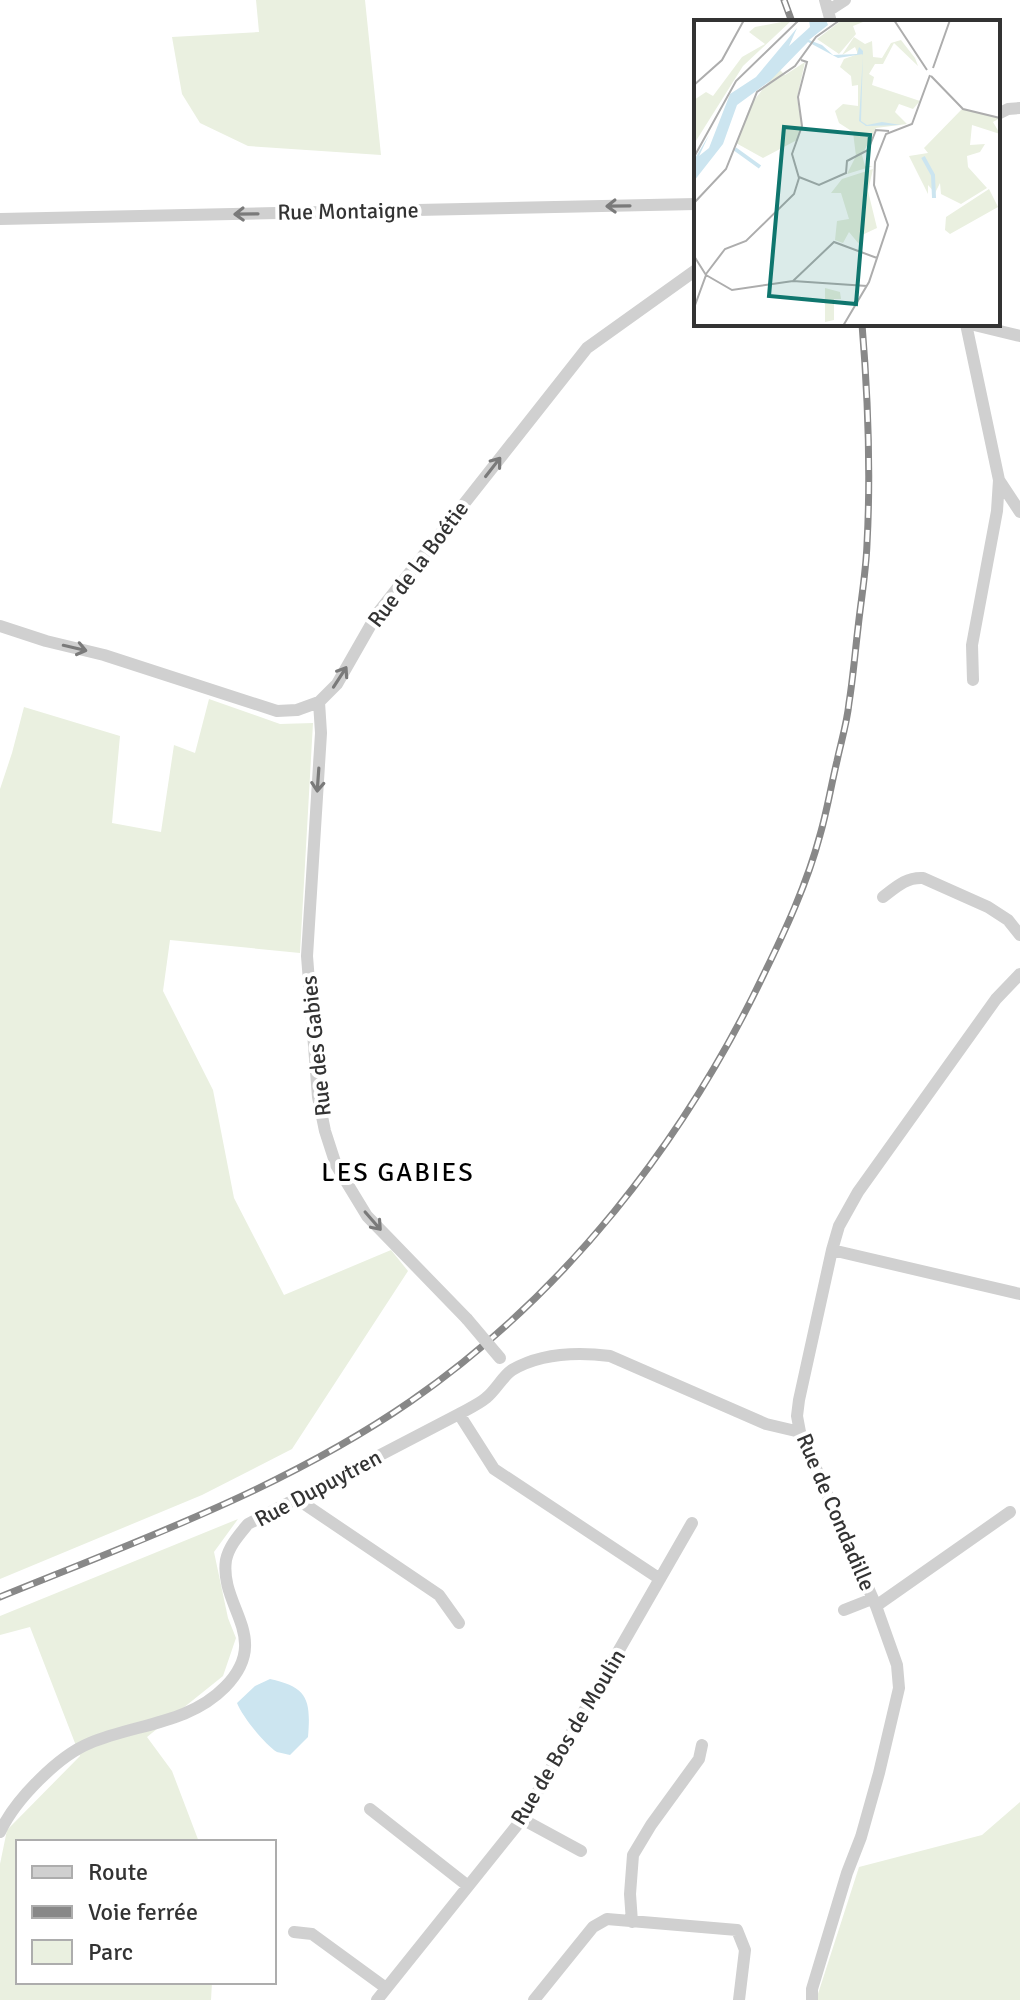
<svg xmlns="http://www.w3.org/2000/svg" width="1020" height="2000" font-family="Signika,sans-serif">
	<rect width="100%" height="100%" fill="#fff"/>
	<!-- green -->
	<path fill="#eaf0e0" d="M 256,0 L 365,0 L 381,155 L 248,146 L 200,123 L 182,94 L 172,37 L 259,32 Z
		M 209,699 L 280,724 L 313,723 L 300,953 L 170,940 L 163,991 L 213,1090 L 234,1198 L 284,1295 L 391,1250 L 408,1271 L 292,1449 L 202,1495 L 0,1579 L 0,789 L 12,753 L 24,707 L 120,736 L 112,823 L 161,832 L 174,745 L 195,753 Z
		M 238,1519 L 214,1552 L 228,1618 L 236,1638 L 223,1676 L 147,1737 L 172,1771 L 199,1842 L 18,1842 L 18,1982 L 212,1982 L 211,2000 L 0,2000 L 0,1864 L 7,1830 L 80,1756 L 30,1627 L 0,1635 L 0,1616 Z
		M 1020,1802 L 1020,2000 L 816,2000 L 859,1867 L 982,1835 Z"/>
	<!-- water -->
	<path fill="#cce5f0" d="M 270,1679 C 308,1687 311,1700 308,1737 L 290,1755 C 289,1755 278,1752 277,1752 C 265,1745 242,1716 237,1703 L 255,1686 Z"/>
	<g fill="none" stroke-linecap="round" stroke-linejoin="round">
		<!-- minor -->
		<path stroke="#d0d0d0" stroke-width="12" d="M 825,0 L 831,22
			M 828,11 L 845,0
			M 998,114 L 1008,109 L 1020,108
			M 0,219 L 696,204
			M 966,324 L 999,480 L 1020,512
			M 970,324 L 1020,336
			M 0,626 L 46,641 L 104,655 L 277,711 L 297,710 L 319,702 L 337,684 L 377,614 L 587,348 L 696,270
			M 973,680 L 972,645 L 997,511 L 999,480
			M 319,702 L 321,733 L 307,956 L 318,1097 L 325,1131 L 336,1165 L 367,1216 L 467,1319
			M 883,897 C 896,887 906,877 923,878 L 988,907 L 1008,920 L 1020,935
			M 832,1250 L 1020,1294
			M 459,1414 L 494,1469 L 660,1579
			M 297,1499 L 439,1595 L 459,1623
			M 876,1606 L 1010,1512
			M 844,1610 L 872,1599
			M 370,1809 L 468,1886
			M 522,1819 L 581,1851
			M 0,1832 C 15,1800 58,1756 90,1743 C 135,1724 189,1724 225,1687 C 273,1638 219,1607 226,1560 C 229,1546 239,1535 248,1524 L 459,1414 C 468,1409 479,1404 486,1398 C 496,1390 502,1377 512,1370 C 541,1353 578,1352 610,1356 L 766,1424 L 800,1432
			M 632,1922 L 630,1894 L 633,1855 L 651,1825 L 699,1759 L 702,1745
			M 294,1932 L 312,1934 L 386,1988
			M 377,2000 L 522,1819 L 692,1523
			M 534,2000 L 593,1927 L 607,1919 L 737,1930 L 745,1950 L 739,2000
			M 812,2000 L 812,1989 L 847,1873 L 861,1837 L 879,1773 L 899,1688 L 897,1665 L 876,1606 L 800,1432 L 797,1416 L 799,1400 L 832,1250 L 839,1226 L 858,1192 L 996,999 L 1020,974"/>
		<!-- rail casing -->
		<g stroke="#888" stroke-width="7">
			<path id="rail" d="M 784,0 L 792,22
				M 0,1597 C 140,1540 285,1488 411,1401 C 564,1295 683,1143 763,976 C 785,931 807,884 820,835 C 827,811 831,786 837,761 C 841,742 847,723 849,703 C 853,678 855,653 858,628 C 861,600 866,572 867,544 C 871,470 868,397 862,324"/>
		</g>
		<!-- rail -->
		<use href="#rail" stroke="#fff" stroke-width="4" stroke-dasharray="12" stroke-linecap="butt"/>
		<!-- minor-bridge -->
		<path stroke="#d0d0d0" stroke-width="12" d="M 467,1319 L 500,1358"/>
	</g>
	<!-- one-way arrows -->
	<defs><path id="oneway-shaft" d="M-6 0H5M1.5-3L5.5 0L1.5 3" fill="none" stroke-width="1.6" stroke-linecap="round" stroke-linejoin="round" transform="scale(2)"/></defs>
	<g stroke="#7a7a7a">
		<use href="#oneway-shaft" transform="translate(618 206) rotate(179)"/>
		<use href="#oneway-shaft" transform="translate(246 214) rotate(179)"/>
		<use href="#oneway-shaft" transform="translate(493 467) rotate(-52)"/>
		<use href="#oneway-shaft" transform="translate(75 648) rotate(13)"/>
		<use href="#oneway-shaft" transform="translate(340 677) rotate(-57)"/>
		<use href="#oneway-shaft" transform="translate(318 780) rotate(94)"/>
		<use href="#oneway-shaft" transform="translate(373 1221) rotate(49)"/>
	</g>
	<g text-anchor="middle" dominant-baseline="central" stroke-width="8" stroke-linejoin="round" paint-order="stroke">
		<!-- street labels -->
		<g font-size="22" fill="#333" stroke="#fff">
			<text transform="translate(348 211) rotate(-1)">Rue Montaigne</text>
			<text transform="translate(418 564) rotate(-53)">Rue de la Boétie</text>
			<text transform="translate(316 1046) rotate(-96)">Rue des Gabies</text>
			<text transform="translate(318 1488) rotate(-28)">Rue Dupuytren</text>
			<text transform="translate(836 1512) rotate(67)">Rue de Condadille</text>
			<text transform="translate(568 1737) rotate(-59)">Rue de Bos de Moulin</text>
		</g>
		<!-- quarter labels -->
		<g font-size="26" letter-spacing="2" fill="#000" stroke="#fff">
			<text x="398" y="1173">LES GABIES</text>
		</g>
	</g>
	<!-- overview -->
	<g transform="translate(694 20)">
		<rect width="306" height="306" fill="#fff"/>
		<path d="M 98,0 L 49,46 L 0,124 L 0,80 L 12,72 L 19,76 L 48,37 L 71,24 L 55,12 L 61,7 ZM 148,0 L 174,0 L 159,6 L 162,14 L 145,34 L 123,19 ZM 160,17 L 171,24 L 178,21 L 179,37 L 188,38 L 197,23 L 207,20 L 221,38 L 224,46 L 200,23 L 189,44 L 181,44 L 175,54 L 180,57 L 178,65 L 226,81 L 219,89 L 205,84 L 201,92 L 213,104 L 182,108 L 168,135 L 171,146 L 179,146 L 153,154 L 162,136 L 159,112 L 145,103 L 141,91 L 149,84 L 164,86 L 164,65 L 158,66 L 157,56 L 146,47 L 150,39 L 164,34 L 161,27 L 148,35 ZM 111,42 L 103,78 L 108,106 L 103,120 L 69,138 L 42,123 L 57,84 L 85,49 L 91,55 ZM 268,89 L 306,98 L 299,102 L 306,114 L 278,105 L 276,125 L 291,124 L 286,132 L 273,136 L 274,147 L 293,168 L 267,184 L 247,174 L 246,163 L 241,173 L 234,165 L 234,174 L 215,136 L 234,133 L 230,128 ZM 179,149 L 174,171 L 183,208 L 168,215 L 165,224 L 155,212 L 149,223 L 141,220 L 143,201 L 155,199 L 147,173 L 137,173 L 148,159 ZM 295,169 L 304,187 L 256,214 L 251,210 L 252,197 ZM 131,268 L 146,272 L 147,279 L 140,279 L 140,300 L 131,302 Z" fill="#eaf0e0"/>
		<path d="M 115,0 L 132,0 L 134,5 L 115,20 L 128,25 L 139,35 L 163,34 L 165,27 L 169,31 L 167,101 L 173,105 L 188,102 L 207,105 L 172,106 L 165,101 L 169,34 L 144,38 L 114,22 L 76,61 L 43,85 L 29,124 L 0,161 L 0,140 L 15,115 L 5,136 L 15,128 L 36,74 L 62,57 L 103,8 L 95,26 L 116,7 Z" fill="#cce5f0"/>
		<path fill="none" stroke="#cce5f0" stroke-width="4" d="M 41,129 L 66,147M 229,137 L 239,155 L 240,178"/>
		<path fill="none" stroke="#adadad" stroke-width="2" d="M 200,0 L 233,50M 239,48 L 256,0M 237,56 L 269,89 L 306,98M 0,65 L 28,40 L 50,0M 0,137 L 42,61 L 105,0M 105,157 L 125,165 L 152,153 L 153,141 L 174,130 L 182,110 L 195,111M 0,183 L 32,149 L 63,72 L 101,46 L 122,17 L 146,0M 0,236 L 12,255 L 0,288M 12,254 L 31,229 L 52,221 L 100,174 L 105,158 L 98,134 L 108,106 L 104,77 L 113,42 L 107,40M 12,255 L 38,270 L 99,261 L 173,266M 99,261 L 140,222 L 183,238M 149,306 L 175,262 L 194,205 L 180,165 L 181,142 L 192,114 L 218,104 L 236,55"/>
		<path fill="#0f766e" fill-opacity="0.15" stroke="#0f766e" stroke-width="4" d="M 90,107 L 176,115 L 162,284 L 75,276 Z"/>
		<rect width="306" height="306" fill="none" stroke="#333" stroke-width="4"/>
	</g>
	<!-- legend -->
	<rect x="16" y="1840" width="260" height="144" fill="#ffffff" stroke="#adadad" stroke-width="2"/>
	<rect x="32" y="1866" width="40" height="12" fill="#d0d0d0" stroke="#adadad" stroke-width="2"/>
	<text x="88" y="1880" font-size="24" fill="#333333">Route</text>
	<rect x="32" y="1906" width="40" height="12" fill="#888888" stroke="#adadad" stroke-width="2"/>
	<text x="88" y="1920" font-size="24" fill="#333333">Voie ferrée</text>
	<rect x="32" y="1940" width="40" height="24" fill="#eaf0e0" stroke="#adadad" stroke-width="2"/>
	<text x="88" y="1960" font-size="24" fill="#333333">Parc</text>
</svg>
